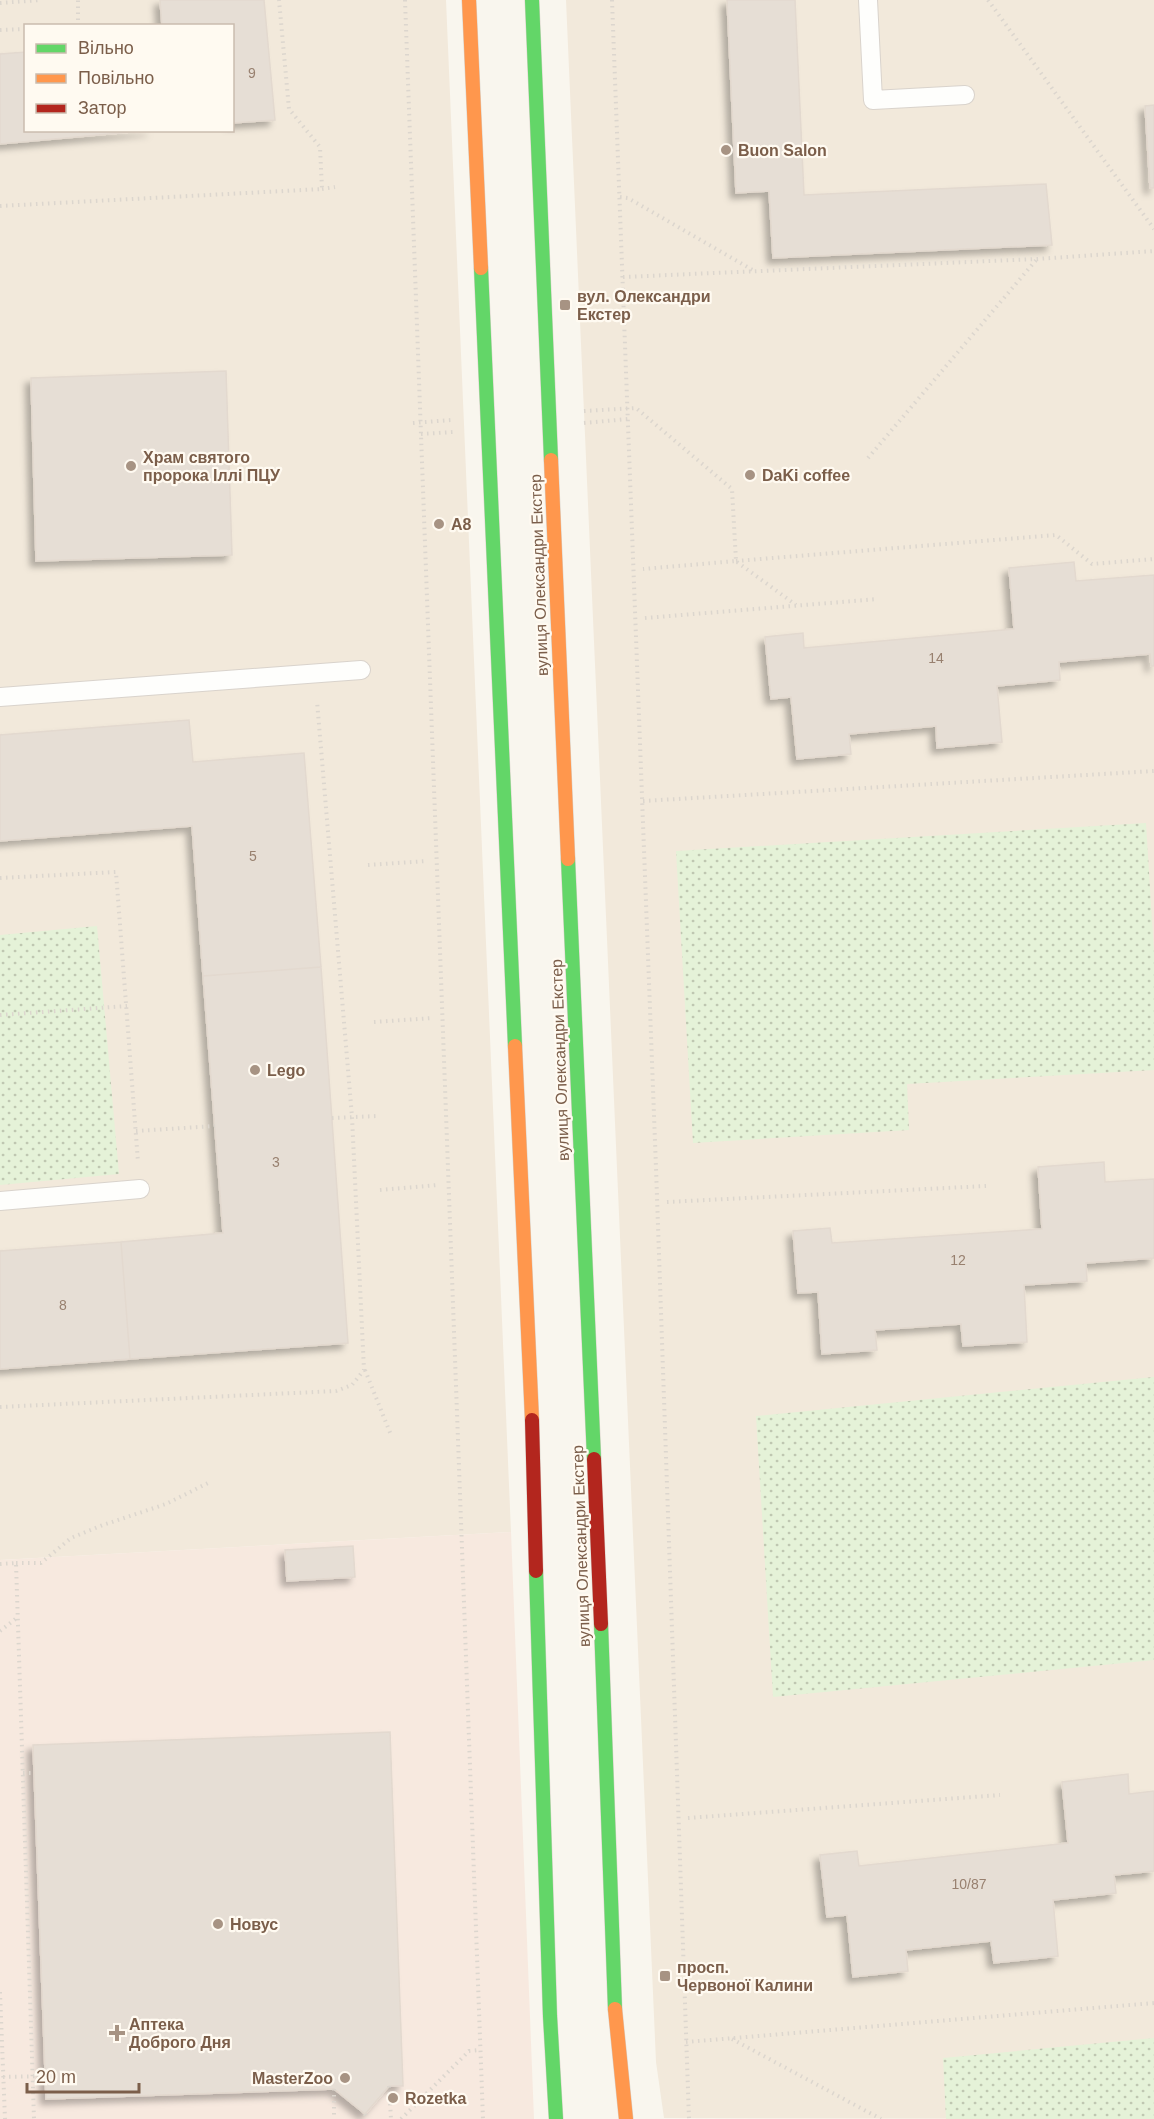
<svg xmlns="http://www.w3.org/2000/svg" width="1154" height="2119" font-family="Arial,sans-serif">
	<defs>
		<pattern id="park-dots" width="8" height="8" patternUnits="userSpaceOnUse" patternTransform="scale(1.5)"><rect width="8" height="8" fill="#e5f2d8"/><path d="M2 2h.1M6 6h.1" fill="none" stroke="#bfc7b1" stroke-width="1.8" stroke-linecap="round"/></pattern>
		<filter id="shadow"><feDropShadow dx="-5.5" dy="5.5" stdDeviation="3" flood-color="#0004"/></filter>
	</defs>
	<rect width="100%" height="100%" fill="#f9f6ee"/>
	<!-- residential -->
	<path fill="#f2e9db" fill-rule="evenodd" d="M 0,0 L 446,0 L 511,1532 L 0,1560 ZM 26,26 L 232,26 L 232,130 L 26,130 Z
		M 566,0 L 1154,0 L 1154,2119 L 664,2118 L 656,2062 Z"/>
	<!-- commercial -->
	<path fill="#f7e9df" d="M 511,1532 L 534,2119 L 0,2119 L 0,1560 Z"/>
	<!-- park -->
	<path fill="url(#park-dots)" d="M 1146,823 L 1154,953 L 1154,1070 L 907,1084 L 909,1130 L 693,1143 L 676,851 Z
		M 97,926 L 119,1174 L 0,1185 L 0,935 Z
		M 1154,1377 L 1154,1660 L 773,1697 L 756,1416 Z
		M 1154,2038 L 1154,2119 L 946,2119 L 943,2058 Z"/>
	<!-- building -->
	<path fill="#e6ded5" stroke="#e3d9cf" stroke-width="1.5" filter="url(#shadow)" d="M 160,0 L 264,0 L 275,120 L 232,123 L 232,26 L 162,26 Z
		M 727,0 L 795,0 L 804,195 L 1046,184 L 1052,245 L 773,258 L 769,191 L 736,193 Z
		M 26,52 L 26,130 L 153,130 L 0,144 L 0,54 Z
		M 1154,105 L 1154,188 L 1150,188 L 1145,106 Z
		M 226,371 L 232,555 L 36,561 L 31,378 Z
		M 1074,562 L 1076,581 L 1154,575 L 1154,666 L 1151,666 L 1150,654 L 1059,662 L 1060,680 L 997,686 L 1002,742 L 937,748 L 936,726 L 849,734 L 851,754 L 797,759 L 791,697 L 771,699 L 765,637 L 803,633 L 804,648 L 1014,629 L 1009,568 Z
		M 189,720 L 193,762 L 304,753 L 321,967 L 203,976 L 192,826 L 0,841 L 0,735 Z
		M 321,967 L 348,1343 L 130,1359 L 121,1242 L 223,1233 L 203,976 Z
		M 1104,1162 L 1105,1182 L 1154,1179 L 1154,1258 L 1086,1263 L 1087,1281 L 1024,1285 L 1027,1342 L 963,1346 L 961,1324 L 875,1330 L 877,1350 L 822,1354 L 818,1292 L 798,1293 L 793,1231 L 830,1228 L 832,1243 L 1042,1229 L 1038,1167 Z
		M 121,1242 L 130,1359 L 0,1369 L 0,1251 Z
		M 353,1546 L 355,1577 L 287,1581 L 285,1550 Z
		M 390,1732 L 403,2086 L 389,2086 L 365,2114 L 334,2089 L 46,2099 L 33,1745 Z
		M 1128,1774 L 1129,1794 L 1154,1791 L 1154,1871 L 1114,1875 L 1116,1893 L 1053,1900 L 1058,1956 L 994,1963 L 991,1941 L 906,1950 L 908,1971 L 853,1977 L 847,1915 L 827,1917 L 820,1855 L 857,1851 L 859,1866 L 1068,1843 L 1062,1782 Z"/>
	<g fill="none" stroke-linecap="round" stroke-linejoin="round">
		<!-- lane casing -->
		<g stroke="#d9d3cc" stroke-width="20">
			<path id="lane" d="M 868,0 L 873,100 L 965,95
				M 0,697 L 361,670
				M 0,1201 L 140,1189"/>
		</g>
		<!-- fast casing -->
		<g stroke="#d9d2ca" stroke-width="15">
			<path id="fast" d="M 532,0 L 551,460
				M 481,268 L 515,1046
				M 568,859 L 594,1459
				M 536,1571 L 550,2016 L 556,2119
				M 601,1624 L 615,2009"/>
		</g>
		<!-- slow casing -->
		<g stroke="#d9d2ca" stroke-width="15">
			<path id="slow" d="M 469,0 L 481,268
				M 551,460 L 568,859
				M 515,1046 L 532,1420
				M 615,2009 L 626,2119"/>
		</g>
		<!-- jam casing -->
		<g stroke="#d9d2ca" stroke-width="15">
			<path id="jam" d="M 532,1420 L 536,1571
				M 594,1459 L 601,1624"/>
		</g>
		<!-- path -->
		<path stroke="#dcd6ce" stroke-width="4" stroke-dasharray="1.5 4.5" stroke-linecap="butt" d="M 405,0 L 483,2119
			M 612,0 L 656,1168 L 689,2119
			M 988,0 L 1154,229
			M 0,3 L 41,0
			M 78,26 L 78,0
			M 0,30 L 26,29
			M 322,189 L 335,187
			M 620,197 L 628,198 L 756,272
			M 0,206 L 322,189 L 320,147 L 289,109 L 279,0
			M 623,277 L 1037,259 L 1154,251
			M 584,411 L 636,408 L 732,489 L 736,561 L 643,569
			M 413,423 L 451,420
			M 584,423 L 628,419
			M 421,434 L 453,432
			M 868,458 L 1037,259
			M 736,561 L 1056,535 L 1092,564 L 1154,559
			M 737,562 L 796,605
			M 645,618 L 878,599
			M 643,801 L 1154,771
			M 368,865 L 427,861
			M 0,878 L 116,872 L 138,1162
			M 0,1015 L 127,1006
			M 374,1022 L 433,1018
			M 332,1118 L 377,1116
			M 136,1131 L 215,1126
			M 380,1190 L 438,1185
			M 667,1202 L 986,1186
			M 365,1370 L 391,1435
			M 0,1407 L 336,1391 L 352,1385 L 364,1370 L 352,1117 L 317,701
			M 16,1563 L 41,1563 L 71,1538 L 103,1525 L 166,1504 L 208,1483
			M 0,1564 L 16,1563 L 34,2119
			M 0,1631 L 18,1617
			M 23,1773 L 34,1773
			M 688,1818 L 1000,1795
			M 0,1992 L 5,2119
			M 732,2039 L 881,2119
			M 686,2042 L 1154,2003
			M 3,2077 L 45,2076
			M 389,2086 L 391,2119
			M 334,2089 L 334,2119
			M 365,2114 L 367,2119
			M 401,2119 L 469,2051 L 480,2050"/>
		<!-- lane -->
		<use href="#lane" stroke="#fefefc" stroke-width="18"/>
		<!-- fast -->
		<use href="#fast" stroke="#63d668" stroke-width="14"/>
		<!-- slow -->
		<use href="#slow" stroke="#ff974d" stroke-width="14"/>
		<!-- jam -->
		<use href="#jam" stroke="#b3261e" stroke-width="14"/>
	</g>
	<!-- markers -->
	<g fill="#a79383" stroke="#fffaf1" stroke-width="2">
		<circle cx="726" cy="150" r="6"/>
		<rect x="559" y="299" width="12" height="12" rx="3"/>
		<circle cx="131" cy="466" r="6"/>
		<circle cx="750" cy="475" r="6"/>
		<circle cx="439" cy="524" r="6"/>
		<circle cx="255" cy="1070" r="6"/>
		<circle cx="218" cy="1924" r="6"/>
		<rect x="659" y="1970" width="12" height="12" rx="3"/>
		<path d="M114 2024h6v6h6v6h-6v6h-6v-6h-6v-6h6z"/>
		<circle cx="345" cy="2078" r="6"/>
		<circle cx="393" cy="2098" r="6"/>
	</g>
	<g text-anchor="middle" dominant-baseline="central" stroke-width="4.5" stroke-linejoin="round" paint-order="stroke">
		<!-- number labels -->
		<g font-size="14" fill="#98806f">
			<text x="252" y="73">9</text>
			<text x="936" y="658">14</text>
			<text x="253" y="856">5</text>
			<text x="276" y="1162">3</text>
			<text x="958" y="1260">12</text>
			<text x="63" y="1305">8</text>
			<text x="969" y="1884">10/87</text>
		</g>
		<!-- poi labels -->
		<g font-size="16" font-weight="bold" fill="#7b5e4a" stroke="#fffaf1" text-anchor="start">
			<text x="738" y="150">Buon Salon</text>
			<text x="577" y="296">вул. Олександри<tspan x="577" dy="18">Екстер</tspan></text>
			<text x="143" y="457">Храм святого<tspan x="143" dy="18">пророка Іллі ПЦУ</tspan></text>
			<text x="762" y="475">DaKi coffee</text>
			<text x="451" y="524">A8</text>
			<text x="267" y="1070">Lego</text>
			<text x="230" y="1924">Новус</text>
			<text x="677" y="1967">просп.<tspan x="677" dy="18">Червоної Калини</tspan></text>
			<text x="129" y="2024">Аптека<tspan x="129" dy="18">Доброго Дня</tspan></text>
			<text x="333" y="2078" text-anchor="end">MasterZoo</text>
			<text x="405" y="2098">Rozetka</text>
		</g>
		<!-- street labels -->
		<g font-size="16" fill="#7b5e4a" stroke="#fffaf1">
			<text transform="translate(539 575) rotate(-92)">вулиця Олександри Екстер</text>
			<text transform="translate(560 1060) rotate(-92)">вулиця Олександри Екстер</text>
			<text transform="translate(581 1546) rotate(-92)">вулиця Олександри Екстер</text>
		</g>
	</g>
	<!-- legend -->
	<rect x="24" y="24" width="210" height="108" fill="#fffaf1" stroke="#cabcae" stroke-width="1.5"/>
	<rect x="36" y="44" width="30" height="9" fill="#63d668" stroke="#cabcae" stroke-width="1.5"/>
	<text x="78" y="54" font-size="18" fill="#7b5e4a">Вільно</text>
	<rect x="36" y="74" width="30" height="9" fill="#ff974d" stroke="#cabcae" stroke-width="1.5"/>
	<text x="78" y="84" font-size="18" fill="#7b5e4a">Повільно</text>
	<rect x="36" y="104" width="30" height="9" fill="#b3261e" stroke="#cabcae" stroke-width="1.5"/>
	<text x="78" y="114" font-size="18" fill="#7b5e4a">Затор</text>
	<!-- scale -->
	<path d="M27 2083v9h112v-9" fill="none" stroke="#7b5e4a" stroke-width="3"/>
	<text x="36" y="2083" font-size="18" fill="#7b5e4a" stroke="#fffaf1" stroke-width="4.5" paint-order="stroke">20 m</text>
</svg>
